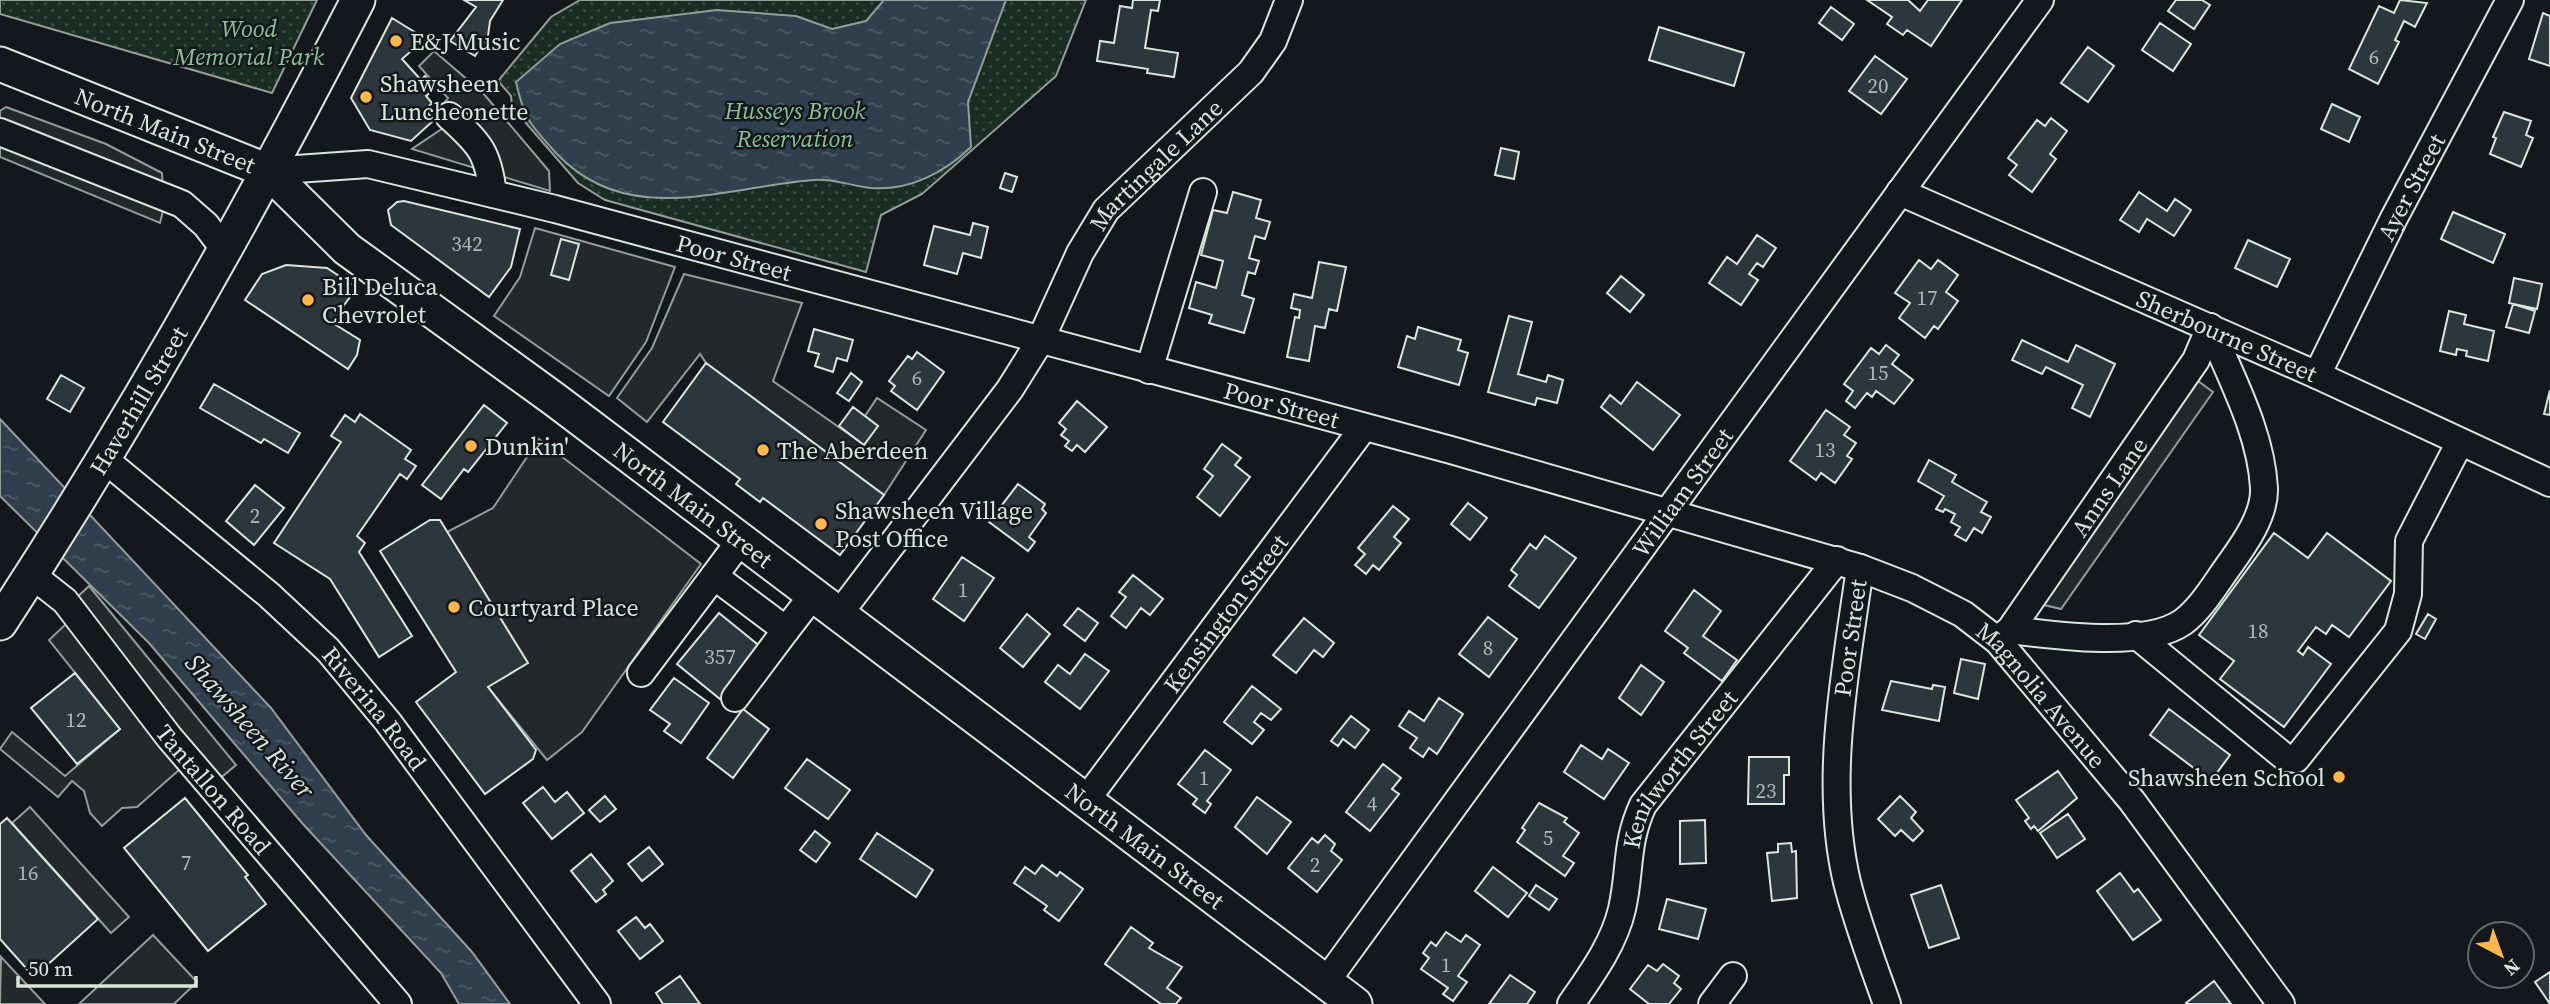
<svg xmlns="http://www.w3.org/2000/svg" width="2550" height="1004" font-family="'Source Serif 4',serif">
	<defs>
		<pattern id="grass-dots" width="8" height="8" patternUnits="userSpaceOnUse" patternTransform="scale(1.75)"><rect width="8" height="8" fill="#1a2d24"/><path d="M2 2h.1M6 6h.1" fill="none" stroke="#3b4b43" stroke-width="1.8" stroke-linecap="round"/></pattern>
		<pattern id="water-ripples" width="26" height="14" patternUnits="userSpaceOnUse" patternTransform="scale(1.75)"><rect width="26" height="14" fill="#2f3f4d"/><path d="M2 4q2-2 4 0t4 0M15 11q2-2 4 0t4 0" fill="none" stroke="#4c5b66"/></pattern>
	</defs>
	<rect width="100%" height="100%" fill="#14181c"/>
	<!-- grass -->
	<path fill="url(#grass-dots)" stroke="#939e99" stroke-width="2" d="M 0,0 L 317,0 L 272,93 L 0,14 Z
		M 580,0 L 1086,0 L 1056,76 L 922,194 L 881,215 L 866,272 L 605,200 L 578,183 L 512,107 L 511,96 L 498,81 L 551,17 Z"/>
	<!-- parking -->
	<path fill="#24282b" stroke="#939e99" stroke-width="2" d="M 434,51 L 483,93 L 549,171 L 550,191 L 412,149 L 449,124 L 438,111 L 448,98 L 419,66 Z
		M 6,107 L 106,144 L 162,173 L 164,207 L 160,223 L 0,157 L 0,111 Z
		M 535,228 L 675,267 L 646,342 L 609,396 L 494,316 L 520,277 Z
		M 684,274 L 802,303 L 773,381 L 863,444 L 878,426 L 865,416 L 877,398 L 926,430 L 884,495 L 706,363 L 700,354 L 647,422 L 617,398 L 652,348 Z
		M 2198,381 L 2213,392 L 2061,609 L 2040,604 Z
		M 539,439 L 701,564 L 582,732 L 547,760 L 488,687 L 447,532 L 493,508 Z
		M 89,586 L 236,765 L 218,780 L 196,755 L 137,807 L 122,808 L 102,826 L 90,813 L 84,791 L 72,781 L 58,797 L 0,749 L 12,732 L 65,776 L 120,729 L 49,640 L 65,625 L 73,601 Z
		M 30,807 L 129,917 L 111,933 L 12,823 Z
		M 153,935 L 197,982 L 174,1004 L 79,1004 Z
		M 1,957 L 45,1004 L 0,1004 Z"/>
	<!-- water -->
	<path fill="url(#water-ripples)" stroke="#939e99" stroke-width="2" d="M 884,0 L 1006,0 L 968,102 L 971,147 C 944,173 909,191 871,188 C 852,186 832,178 813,180 C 724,187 628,229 557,154 C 531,126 524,119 516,82 L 560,44 L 610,23 L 717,10 L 796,16 L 832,29 L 866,21 Z
		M 0,419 L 271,708 L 366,835 L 472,952 L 510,1004 L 459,1004 L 441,973 L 302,823 L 149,643 L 0,496 Z"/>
	<!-- building -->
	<path fill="#2c363c" stroke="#d8e6dc" stroke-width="2" d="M 464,0 L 503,0 L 490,21 L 488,36 L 475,56 L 450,41 L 476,7 Z
		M 1133,0 L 1160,0 L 1158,11 L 1151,10 L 1145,48 L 1178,53 L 1174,77 L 1147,73 L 1148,69 L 1097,61 L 1100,41 L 1114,43 L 1120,6 L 1132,8 Z
		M 1867,0 L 1908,0 L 1920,11 L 1928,0 L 1962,0 L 1931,46 L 1907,30 L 1903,35 L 1887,24 L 1892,17 Z
		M 2176,0 L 2202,0 L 2210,5 L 2194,29 L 2168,11 Z
		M 2400,0 L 2427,3 L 2415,27 L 2404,21 L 2395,40 L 2399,42 L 2378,84 L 2349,69 L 2379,6 L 2394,13 Z
		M 1831,7 L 1854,24 L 1842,40 L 1819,23 Z
		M 2543,13 L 2550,16 L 2550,66 L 2529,59 Z
		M 392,18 L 421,36 L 418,45 L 402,59 L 421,80 L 425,76 L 436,88 L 426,96 L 432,103 L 425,110 L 434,120 L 411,141 L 370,130 L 351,98 Z
		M 2160,23 L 2191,44 L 2173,71 L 2142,50 Z
		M 1659,27 L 1744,53 L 1734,86 L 1649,60 Z
		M 2088,47 L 2114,66 L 2088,102 L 2061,83 Z
		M 1875,56 L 1907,79 L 1881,114 L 1849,91 Z
		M 2332,104 L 2360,117 L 2349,142 L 2321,129 Z
		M 2504,112 L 2531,121 L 2526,135 L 2533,138 L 2521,167 L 2490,154 L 2496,138 L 2493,137 Z
		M 2051,118 L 2067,131 L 2050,154 L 2056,159 L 2032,192 L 2009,175 L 2017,165 L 2008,158 L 2037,120 L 2045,126 Z
		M 1501,148 L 1519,152 L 1514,179 L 1495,175 Z
		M 1005,173 L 1017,177 L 1012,192 L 1000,188 Z
		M 1233,192 L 1261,200 L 1256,218 L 1270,222 L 1265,239 L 1255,236 L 1249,258 L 1259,261 L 1255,274 L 1248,272 L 1242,295 L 1254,299 L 1244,333 L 1209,323 L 1212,315 L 1189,308 L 1196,282 L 1216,288 L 1223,261 L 1201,255 L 1213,210 L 1227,213 Z
		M 2139,192 L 2167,211 L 2175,199 L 2191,210 L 2174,236 L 2147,219 L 2139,232 L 2120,220 Z
		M 404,201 L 520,229 L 511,267 L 489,297 L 391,225 L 388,210 L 397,202 Z
		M 2453,212 L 2505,234 L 2493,263 L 2441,239 Z
		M 973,223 L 988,227 L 981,258 L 963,253 L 957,274 L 924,265 L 934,226 L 970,235 Z
		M 1757,235 L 1776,248 L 1763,267 L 1757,263 L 1749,274 L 1758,280 L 1741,305 L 1709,283 L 1727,257 L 1737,264 Z
		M 561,239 L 579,244 L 569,280 L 551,275 Z
		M 2248,240 L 2290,259 L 2277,287 L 2235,268 Z
		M 1919,260 L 1931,269 L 1938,260 L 1958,275 L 1946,292 L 1958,301 L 1938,329 L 1934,326 L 1925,338 L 1899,318 L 1910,303 L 1895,293 Z
		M 1319,262 L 1346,267 L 1337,311 L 1329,309 L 1325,328 L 1315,326 L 1309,361 L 1287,357 L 1295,317 L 1299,318 L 1300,310 L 1291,308 L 1294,294 L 1312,298 Z
		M 286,265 L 327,268 L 351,284 L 345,293 L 350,297 L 342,308 L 346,311 L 336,325 L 360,340 L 357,355 L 348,369 L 245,300 L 262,274 Z
		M 1621,276 L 1644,295 L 1630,312 L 1607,293 Z
		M 2514,278 L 2542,284 L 2537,309 L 2509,303 Z
		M 2513,304 L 2535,311 L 2529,333 L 2506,327 Z
		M 2449,311 L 2466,315 L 2464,324 L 2494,331 L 2488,361 L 2466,356 L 2467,351 L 2457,349 L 2456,355 L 2440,351 Z
		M 1509,316 L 1532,322 L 1518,374 L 1546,382 L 1548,375 L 1563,380 L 1557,403 L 1537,398 L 1535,405 L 1488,392 Z
		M 1418,327 L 1461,340 L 1458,350 L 1468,353 L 1459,385 L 1398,367 L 1407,336 L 1415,339 Z
		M 814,329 L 853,340 L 847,361 L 837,358 L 833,372 L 815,366 L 819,354 L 808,351 Z
		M 2022,340 L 2068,362 L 2076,345 L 2115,364 L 2090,417 L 2072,408 L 2083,385 L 2046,367 L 2042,374 L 2012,360 Z
		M 1886,345 L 1899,355 L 1892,364 L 1913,380 L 1894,404 L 1876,391 L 1872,397 L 1867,393 L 1855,408 L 1846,401 L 1853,391 L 1844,384 L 1871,348 L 1879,354 Z
		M 917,352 L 944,372 L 917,410 L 891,391 L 895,386 L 889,381 L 908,356 L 912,359 Z
		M 706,363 L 884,495 L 840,555 L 763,498 L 760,502 L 736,484 L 740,479 L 663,422 Z
		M 851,373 L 862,382 L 849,401 L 837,393 Z
		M 61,375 L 84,388 L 70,412 L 47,399 Z
		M 1637,382 L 1680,415 L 1653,450 L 1601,407 L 1610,395 L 1621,404 Z
		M 214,384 L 300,433 L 288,453 L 264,439 L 261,443 L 200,408 Z
		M 2550,390 L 2550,415 L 2544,414 Z
		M 1077,401 L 1107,427 L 1085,452 L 1077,445 L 1072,451 L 1065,446 L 1069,441 L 1061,435 L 1066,429 L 1059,423 Z
		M 484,405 L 507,423 L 468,472 L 464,469 L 441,499 L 422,485 Z
		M 853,407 L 878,426 L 864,445 L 839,426 Z
		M 1826,410 L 1850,427 L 1844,435 L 1856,443 L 1847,456 L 1852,459 L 1835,483 L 1821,473 L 1816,480 L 1790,461 Z
		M 360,414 L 411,450 L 405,459 L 416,466 L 407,479 L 400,474 L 357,536 L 365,543 L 359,552 L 412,636 L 379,657 L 330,579 L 274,543 L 341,442 L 331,436 L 345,415 L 355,422 Z
		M 1222,444 L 1241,458 L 1235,465 L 1250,477 L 1220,516 L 1197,497 L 1213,476 L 1204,469 Z
		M 1929,460 L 1956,475 L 1952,482 L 1987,502 L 1981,512 L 1991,517 L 1982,533 L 1974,528 L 1966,541 L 1955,535 L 1960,527 L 1951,522 L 1955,514 L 1945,509 L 1943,512 L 1936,509 L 1944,496 L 1918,481 Z
		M 1018,484 L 1045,504 L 1042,509 L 1046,513 L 1029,537 L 1035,542 L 1028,551 L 989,522 Z
		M 255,485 L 284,508 L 254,545 L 226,521 Z
		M 1468,503 L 1487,518 L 1470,540 L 1451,524 Z
		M 1393,506 L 1409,519 L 1394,537 L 1401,543 L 1379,570 L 1373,565 L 1366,574 L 1355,565 L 1365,554 L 1358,548 Z
		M 430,520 L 440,520 L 528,663 L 488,687 L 536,750 L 533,759 L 485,794 L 416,702 L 456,672 L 380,551 Z
		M 2274,533 L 2308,558 L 2327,533 L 2391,581 L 2349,637 L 2332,625 L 2326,634 L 2316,627 L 2298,651 L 2303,655 L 2308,647 L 2331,664 L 2284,727 L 2220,679 L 2234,661 L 2199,635 Z
		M 1545,536 L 1576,558 L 1539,608 L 1509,586 L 1517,575 L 1511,570 L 1530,544 L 1536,549 Z
		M 962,557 L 994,578 L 964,621 L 933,599 Z
		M 1133,575 L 1163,599 L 1150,615 L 1141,608 L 1126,628 L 1111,616 L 1126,597 L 1119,592 Z
		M 1694,590 L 1721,611 L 1703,636 L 1737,660 L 1722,681 L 1684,653 L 1688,648 L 1665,631 Z
		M 1078,608 L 1098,623 L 1085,641 L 1064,625 Z
		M 719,613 L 762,648 L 720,699 L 677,664 Z
		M 1027,614 L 1050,634 L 1023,667 L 1000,648 Z
		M 2428,614 L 2436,619 L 2425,639 L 2416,634 Z
		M 1488,617 L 1517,639 L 1489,677 L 1459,654 Z
		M 1304,618 L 1334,643 L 1323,657 L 1314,650 L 1296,673 L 1273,655 Z
		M 1085,654 L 1109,671 L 1080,709 L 1045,682 L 1058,665 L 1070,674 Z
		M 1961,659 L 1985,664 L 1978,699 L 1954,693 Z
		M 1641,665 L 1664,682 L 1641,715 L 1619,698 Z
		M 75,673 L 120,729 L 77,764 L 31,708 Z
		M 674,678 L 709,703 L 681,743 L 664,731 L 670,724 L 650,710 Z
		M 1891,681 L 1932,689 L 1933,685 L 1945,687 L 1939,721 L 1882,710 Z
		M 1252,686 L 1281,709 L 1271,720 L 1261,713 L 1254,722 L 1264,730 L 1252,744 L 1224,722 Z
		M 1439,698 L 1463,714 L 1437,754 L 1429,748 L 1423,757 L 1410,748 L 1417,738 L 1399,726 L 1409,711 L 1424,721 Z
		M 743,709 L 769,729 L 733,778 L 707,758 Z
		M 2169,709 L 2230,755 L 2211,781 L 2150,735 Z
		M 1351,716 L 1369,730 L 1355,748 L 1343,739 L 1338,746 L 1331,741 Z
		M 1581,745 L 1602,759 L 1608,749 L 1629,763 L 1604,799 L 1564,772 Z
		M 1205,750 L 1231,770 L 1207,801 L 1211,804 L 1205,813 L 1193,804 L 1197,799 L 1178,784 Z
		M 1749,757 L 1789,757 L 1789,775 L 1784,775 L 1784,804 L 1748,804 Z
		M 807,759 L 850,790 L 828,819 L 785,788 Z
		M 1383,764 L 1401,778 L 1392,789 L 1399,794 L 1370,831 L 1346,812 Z
		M 2058,771 L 2077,798 L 2038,831 L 2034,826 L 2031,829 L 2025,821 L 2029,818 L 2016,800 Z
		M 543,787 L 555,802 L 567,792 L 584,813 L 552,839 L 523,803 Z
		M 605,796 L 616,809 L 600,822 L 589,810 Z
		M 1900,796 L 1916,812 L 1911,818 L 1923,831 L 1913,841 L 1901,830 L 1895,836 L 1878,819 Z
		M 1257,797 L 1291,822 L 1267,854 L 1235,827 Z
		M 185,798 L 248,875 L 245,877 L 266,904 L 208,951 L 124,848 Z
		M 1539,803 L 1567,818 L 1564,822 L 1579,833 L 1563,856 L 1574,863 L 1565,876 L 1517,842 L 1525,830 L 1522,828 Z
		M 2068,814 L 2085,839 L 2057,858 L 2040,833 Z
		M 7,818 L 98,919 L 34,977 L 0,939 L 0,824 Z
		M 1705,820 L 1706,863 L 1680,864 L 1680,821 Z
		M 815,831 L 830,843 L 816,862 L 800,850 Z
		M 877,833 L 933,870 L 916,897 L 860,859 Z
		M 1325,835 L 1335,844 L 1331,851 L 1342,860 L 1317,892 L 1288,868 L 1312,838 L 1318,843 Z
		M 1791,843 L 1792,852 L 1796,851 L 1797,898 L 1772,901 L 1767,853 L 1778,852 L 1778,844 Z
		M 649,847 L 663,864 L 642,881 L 628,864 Z
		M 591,854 L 613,881 L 603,890 L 606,894 L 596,902 L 571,871 Z
		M 1042,865 L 1057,876 L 1060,872 L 1083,889 L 1059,921 L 1044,910 L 1047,906 L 1014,883 L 1025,867 L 1035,874 Z
		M 1493,867 L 1527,893 L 1508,917 L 1475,891 Z
		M 2120,873 L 2134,892 L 2138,889 L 2161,920 L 2133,940 L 2097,891 Z
		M 1536,885 L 1557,899 L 1549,910 L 1529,896 Z
		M 1941,885 L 1959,938 L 1929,948 L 1911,895 Z
		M 1667,899 L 1706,909 L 1698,939 L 1659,929 Z
		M 636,917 L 645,928 L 650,924 L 663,941 L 640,959 L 618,931 Z
		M 1131,927 L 1153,943 L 1149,948 L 1182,967 L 1167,988 L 1181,998 L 1176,1004 L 1161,1004 L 1105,964 Z
		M 1446,932 L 1461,942 L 1466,935 L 1480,945 L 1458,976 L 1467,982 L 1453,1001 L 1443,994 L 1448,988 L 1421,969 L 1429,958 L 1423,953 L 1431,942 L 1436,946 Z
		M 1663,964 L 1679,976 L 1674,983 L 1681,989 L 1669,1004 L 1649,1004 L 1630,989 L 1648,965 L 1657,971 Z
		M 2550,972 L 2550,1004 L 2535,982 Z
		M 1510,975 L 1535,992 L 1527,1004 L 1489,1004 Z
		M 680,976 L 700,1004 L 663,1004 L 656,993 Z
		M 2214,981 L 2231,1004 L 2187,1004 L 2186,1003 Z"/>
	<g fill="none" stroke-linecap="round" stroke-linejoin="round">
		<!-- minor casing -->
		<g stroke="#d8e6dc" stroke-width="30">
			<g id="minor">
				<path d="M 449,116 C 480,144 488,152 493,194"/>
				<path d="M 0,132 L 182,204 L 206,225 L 224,249"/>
				<path id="s1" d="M 268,171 L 368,164 L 555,209 L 1451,450 L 1860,568 C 1846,668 1823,781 1847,882 C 1857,923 1873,964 1887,1004"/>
				<path id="s2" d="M 1900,192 L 2317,375 L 2550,483"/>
				<path d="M 1149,370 L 1203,192"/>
				<path id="s3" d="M 2317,375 L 2394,218 L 2510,0"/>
				<path id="s4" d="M 104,459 L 269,595 L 328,650 L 388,722 L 597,1004"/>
				<path d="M 740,541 L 714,576 L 786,630 L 813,595"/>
				<path id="s5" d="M 1860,568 L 1912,588 L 1963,614 L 1998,641 L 2132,801 L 2281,1004"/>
				<path id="s6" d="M 32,575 L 65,601 L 169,737 L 398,1004"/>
				<path id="s7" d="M 839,614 L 1010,389 L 1040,341 L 1080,253 L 1106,210 L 1251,72 L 1273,41 L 1289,0"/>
				<path d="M 2010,630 C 2054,635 2144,649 2183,622 C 2202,608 2216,583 2230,564 C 2245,543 2265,515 2264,488 C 2261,432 2231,378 2210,327"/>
				<path d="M 2136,635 L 2286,758 L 2296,759 L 2398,631 L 2408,594 L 2409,541 L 2460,442"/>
				<path id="s8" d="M 2000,638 L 2010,630 L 2196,360 L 2210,327"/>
				<path d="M 641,673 L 714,576"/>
				<path d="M 735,698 L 786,630"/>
				<path id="s9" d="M 1086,800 L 1364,427"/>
				<path id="s10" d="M 1325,983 L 2040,0"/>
				<path id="s11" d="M 1571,1004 C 1591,975 1614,944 1622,909 C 1631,870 1625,844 1643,805 L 1837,560"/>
				<path d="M 1712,1004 L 1733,976"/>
			</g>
		</g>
		<!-- major casing -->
		<g stroke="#d8e6dc" stroke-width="37">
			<g id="major">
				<path id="s12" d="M 0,64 L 268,171 L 347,249 L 554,399 L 1355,1004"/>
				<path id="s13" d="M 0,623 C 131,423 249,213 358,0"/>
			</g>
		</g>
		<!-- minor -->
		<use href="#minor" stroke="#14181c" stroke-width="26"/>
		<!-- major -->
		<use href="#major" stroke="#14181c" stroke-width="33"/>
	</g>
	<!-- markers -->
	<g fill="#ffb74d" stroke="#14181c" stroke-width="2.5">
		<circle cx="396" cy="41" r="7"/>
		<circle cx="366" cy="97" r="7"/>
		<circle cx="308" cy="300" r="7"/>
		<circle cx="471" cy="446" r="7"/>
		<circle cx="763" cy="450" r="7"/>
		<circle cx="821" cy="524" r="7"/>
		<circle cx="454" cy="607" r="7"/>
		<circle cx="2339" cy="777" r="7"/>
	</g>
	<g text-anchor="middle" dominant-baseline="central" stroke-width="5" stroke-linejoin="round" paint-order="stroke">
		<!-- number labels -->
		<g font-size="21" fill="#adbab4">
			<text x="2374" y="56">6</text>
			<text x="1878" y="85">20</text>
			<text x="467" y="243">342</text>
			<text x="1927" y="297">17</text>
			<text x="1878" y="372">15</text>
			<text x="917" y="377">6</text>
			<text x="1825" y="449">13</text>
			<text x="255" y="515">2</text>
			<text x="963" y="589">1</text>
			<text x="2258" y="630">18</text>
			<text x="1488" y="647">8</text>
			<text x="720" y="656">357</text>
			<text x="76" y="719">12</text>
			<text x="1204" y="777">1</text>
			<text x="1766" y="790">23</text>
			<text x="1372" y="803">4</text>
			<text x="1548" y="837">5</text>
			<text x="186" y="862">7</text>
			<text x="1315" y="864">2</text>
			<text x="28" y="872">16</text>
			<text x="1446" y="964">1</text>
		</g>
		<!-- park labels -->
		<g font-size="24" font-style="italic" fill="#8ac095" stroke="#14181c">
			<text x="249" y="28">Wood<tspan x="249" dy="28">Memorial Park</tspan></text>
			<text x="795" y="110">Husseys Brook<tspan x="795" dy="28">Reservation</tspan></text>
		</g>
		<!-- poi labels -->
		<g font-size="24" fill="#d8e6dc" stroke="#14181c" text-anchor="start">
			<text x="410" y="41">E&amp;J Music</text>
			<text x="380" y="83">Shawsheen<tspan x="380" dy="28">Luncheonette</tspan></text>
			<text x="322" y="286">Bill Deluca<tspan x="322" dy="28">Chevrolet</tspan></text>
			<text x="485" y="446">Dunkin'</text>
			<text x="777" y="450">The Aberdeen</text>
			<text x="835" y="510">Shawsheen Village<tspan x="835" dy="28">Post Office</tspan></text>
			<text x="468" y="607">Courtyard Place</text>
			<text x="2325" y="777" text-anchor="end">Shawsheen School</text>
		</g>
		<!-- street labels -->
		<g font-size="24" fill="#d8e6dc" stroke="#14181c">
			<text stroke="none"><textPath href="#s12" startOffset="178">North Main Street</textPath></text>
			<text stroke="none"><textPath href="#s7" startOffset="553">Martingale Lane</textPath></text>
			<text stroke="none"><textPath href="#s3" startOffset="210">Ayer Street</textPath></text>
			<text stroke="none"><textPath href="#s1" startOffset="478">Poor Street</textPath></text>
			<text stroke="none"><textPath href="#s2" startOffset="357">Sherbourne Street</textPath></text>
			<text stroke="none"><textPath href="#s13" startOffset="262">Haverhill Street</textPath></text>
			<text stroke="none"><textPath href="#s1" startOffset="1045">Poor Street</textPath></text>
			<text stroke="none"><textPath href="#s8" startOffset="187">Anns Lane</textPath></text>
			<text stroke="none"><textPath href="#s10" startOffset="607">William Street</textPath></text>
			<text stroke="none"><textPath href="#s12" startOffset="830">North Main Street</textPath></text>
			<text stroke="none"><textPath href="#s9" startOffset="233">Kensington Street</textPath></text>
			<text transform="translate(1850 638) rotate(-82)">Poor Street</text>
			<text stroke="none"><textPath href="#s5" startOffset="226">Magnolia Avenue</textPath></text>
			<text stroke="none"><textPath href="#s4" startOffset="369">Riverina Road</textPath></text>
			<text stroke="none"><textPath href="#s11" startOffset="264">Kenilworth Street</textPath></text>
			<text stroke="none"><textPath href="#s6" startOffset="282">Tantallon Road</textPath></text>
			<text stroke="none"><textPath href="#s12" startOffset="1396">North Main Street</textPath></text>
		</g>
		<!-- water labels -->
		<g font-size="26" font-style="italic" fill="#d8e6dc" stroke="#14181c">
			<text transform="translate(250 726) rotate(49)">Shawsheen River</text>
		</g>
	</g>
	<!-- north arrow -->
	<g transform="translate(2501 955) rotate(139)"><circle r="33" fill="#14181c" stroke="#626a69" stroke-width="2"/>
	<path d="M0-5L12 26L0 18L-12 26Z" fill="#ffb74d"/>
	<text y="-10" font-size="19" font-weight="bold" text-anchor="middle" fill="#d8e6dc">N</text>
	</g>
	<!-- scale -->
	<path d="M18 976v10h178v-10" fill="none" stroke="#d8e6dc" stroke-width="3.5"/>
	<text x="28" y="976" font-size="21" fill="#d8e6dc" stroke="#14181c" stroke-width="5" paint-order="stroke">50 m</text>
</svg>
